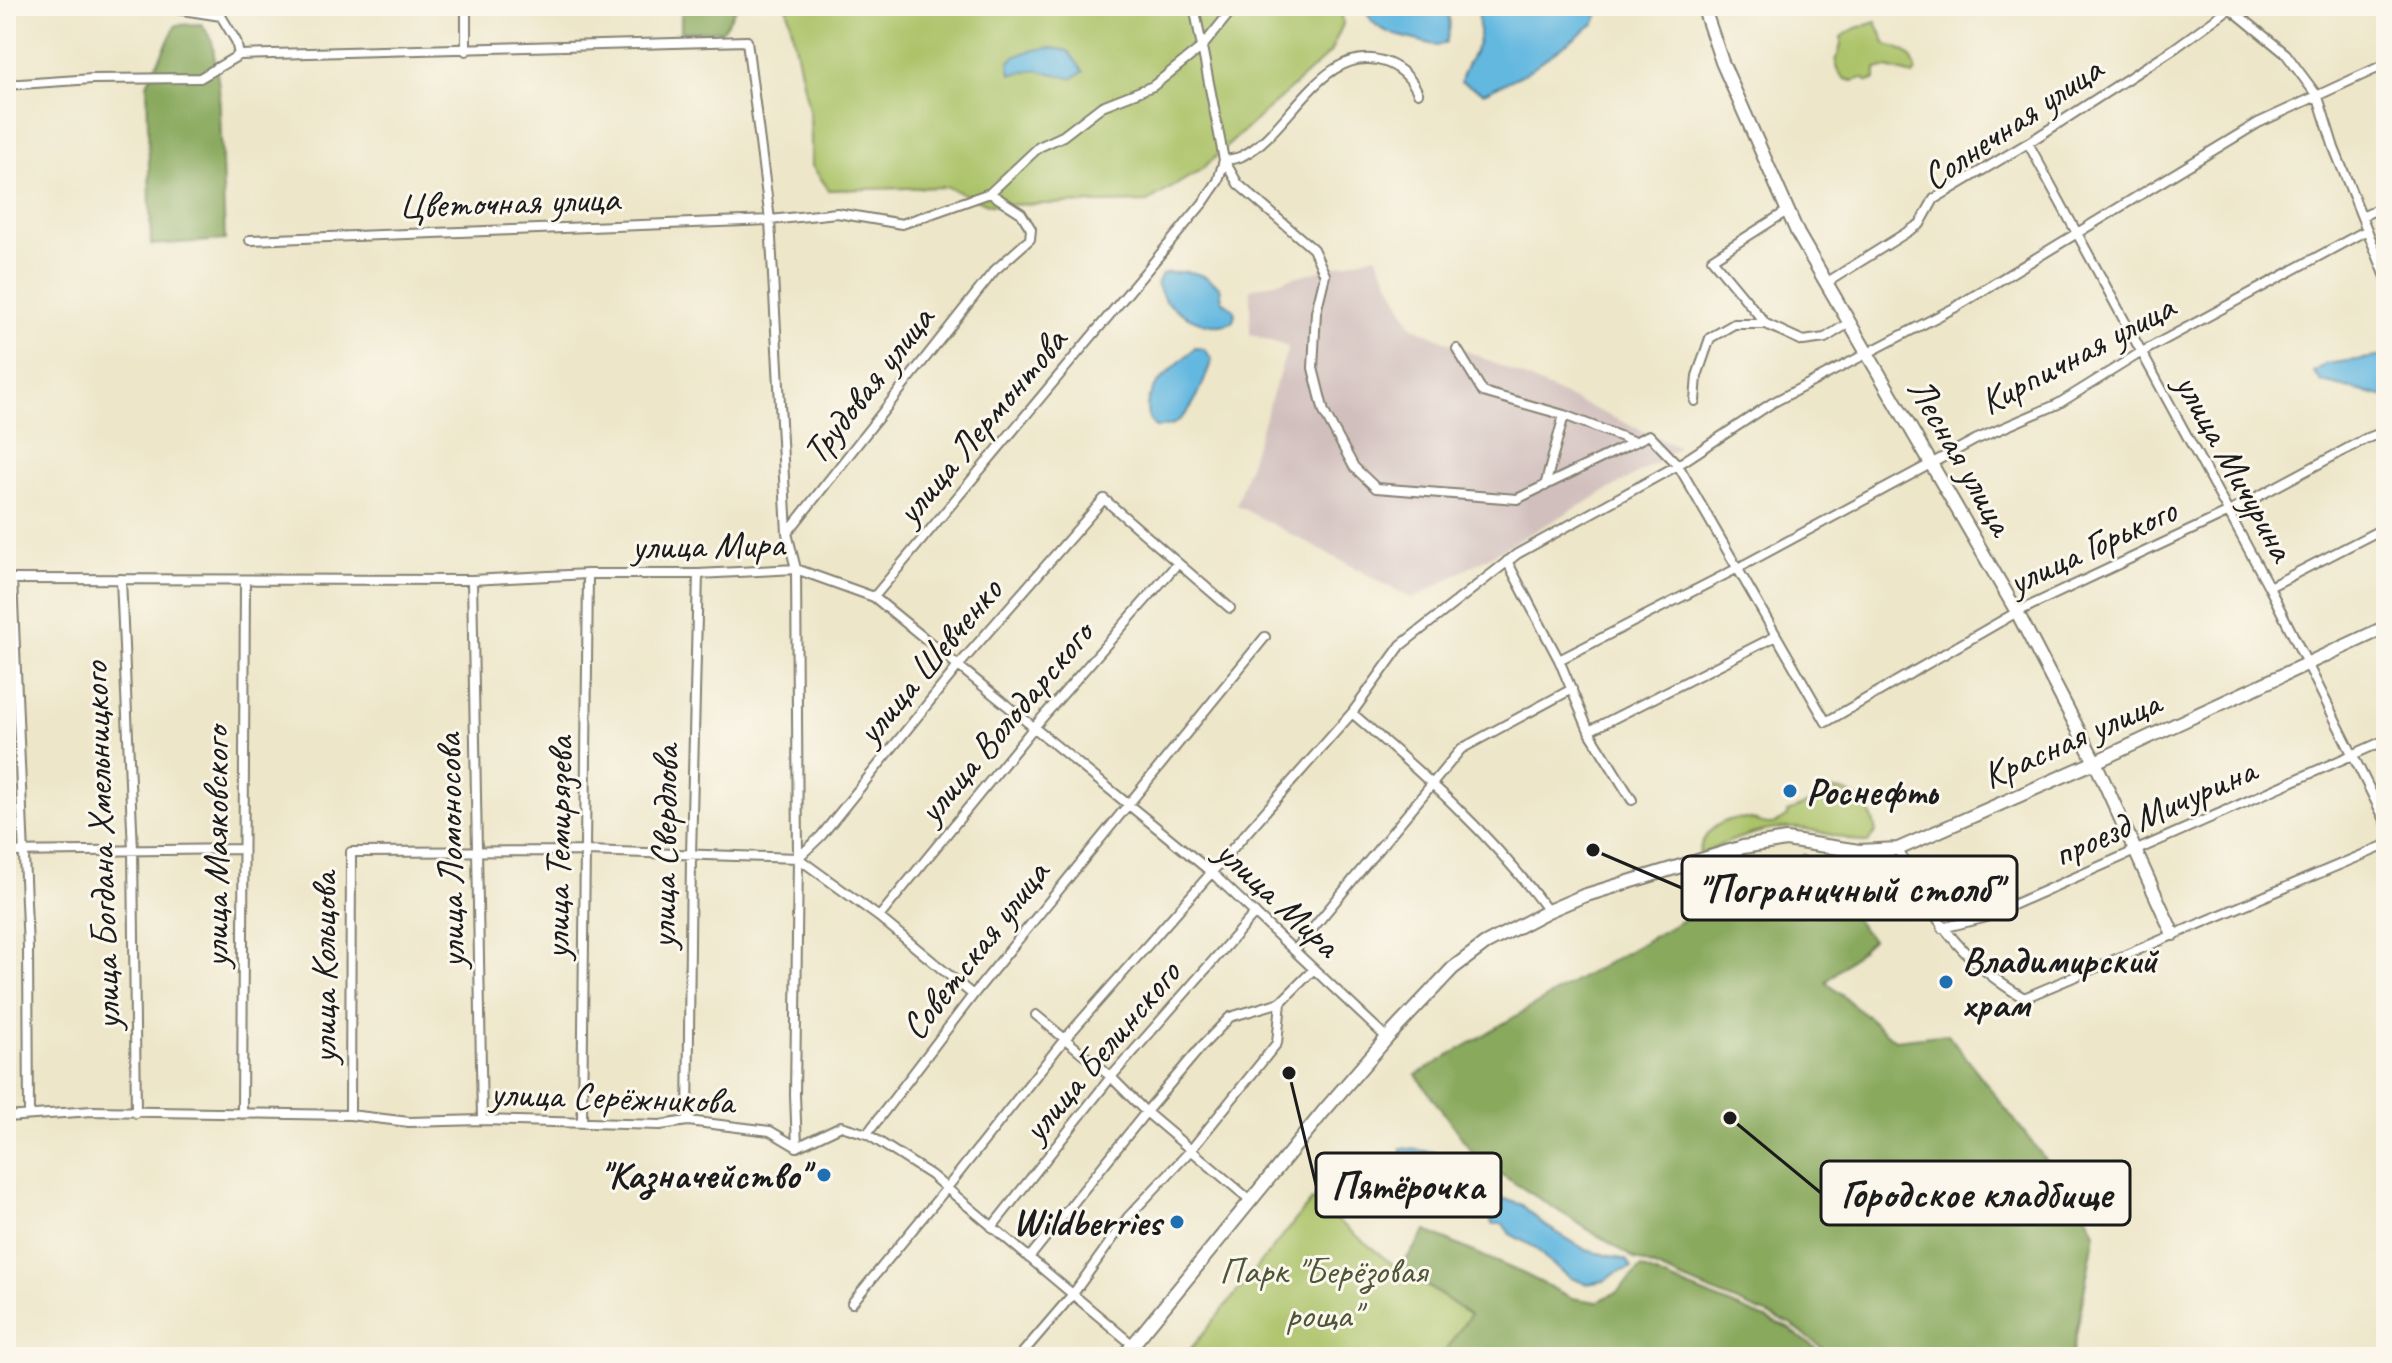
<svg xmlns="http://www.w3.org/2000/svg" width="2392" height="1363" font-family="Caveat,sans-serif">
	<rect width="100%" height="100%" fill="#fbf7ec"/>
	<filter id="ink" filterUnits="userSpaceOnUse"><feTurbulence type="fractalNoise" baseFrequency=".0125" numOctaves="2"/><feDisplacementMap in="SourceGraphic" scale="16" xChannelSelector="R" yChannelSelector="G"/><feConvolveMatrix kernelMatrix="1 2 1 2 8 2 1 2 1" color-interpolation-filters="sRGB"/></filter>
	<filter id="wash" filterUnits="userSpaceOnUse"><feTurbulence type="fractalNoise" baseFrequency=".006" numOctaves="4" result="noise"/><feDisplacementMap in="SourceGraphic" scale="32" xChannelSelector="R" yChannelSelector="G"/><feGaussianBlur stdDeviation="1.8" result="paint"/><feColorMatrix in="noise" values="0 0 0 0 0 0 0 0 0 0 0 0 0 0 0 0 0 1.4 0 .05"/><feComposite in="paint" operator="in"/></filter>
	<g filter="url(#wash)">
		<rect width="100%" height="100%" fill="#ede6c9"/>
		<!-- industrial -->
		<path fill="#d1bfbd" d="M 1376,255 L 1412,326 L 1678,447 L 1662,460 L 1413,599 L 1236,505 L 1288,347 L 1250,334 L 1250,289 Z"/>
		<!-- green -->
		<path fill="#acc369" stroke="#647042" stroke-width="2" d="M 787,6 L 1341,6 L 1343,24 L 1330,53 L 1202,169 L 1148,202 L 990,205 L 947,187 L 829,190 L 812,166 L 810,115 Z
			M 1876,22 L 1886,45 C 1902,48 1913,54 1916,71 L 1913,75 L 1887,68 L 1876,69 L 1876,79 L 1868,82 L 1863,78 L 1853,81 L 1845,79 C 1826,61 1843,57 1841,37 L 1856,28 Z
			M 1831,790 C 1856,789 1871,808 1876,831 L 1868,843 C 1847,840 1827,833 1806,829 C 1771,824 1732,839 1702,854 L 1699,852 C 1705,827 1728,814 1752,820 C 1759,821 1765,825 1771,824 C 1777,823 1783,820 1788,816 L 1787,812 L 1821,799 Z
			M 1312,1200 L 1387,1260 L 1470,1315 L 1441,1357 L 1184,1357 Z"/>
		<!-- forest -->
		<path fill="#89a95d" stroke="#52623c" stroke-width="2" d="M 681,6 L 738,6 L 722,31 L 681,32 Z
			M 202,24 L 212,41 L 219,86 L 225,240 L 151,245 L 147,84 L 176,25 Z
			M 1804,855 L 1872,940 L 1826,982 L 1895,1040 L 1948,1034 L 2085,1211 L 2095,1233 L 2072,1357 L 1834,1357 L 1790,1324 L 1635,1259 L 1478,1160 L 1416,1075 L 1572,983 L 1769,871 Z
			M 1426,1231 L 1524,1274 L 1572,1298 L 1597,1302 L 1617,1292 L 1641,1268 L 1788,1328 L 1827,1357 L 1441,1357 L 1470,1315 L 1401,1267 Z"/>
		<!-- water -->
		<path fill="#63b8e0" stroke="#406a7e" stroke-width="2" d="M 1366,6 L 1445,6 C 1451,20 1451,28 1446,42 L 1437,46 C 1414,37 1369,37 1366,6 Z
			M 1480,6 L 1596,6 L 1598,16 L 1595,23 L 1524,74 L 1484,93 L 1461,82 C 1464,63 1477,54 1479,39 C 1480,28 1477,18 1480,6 Z
			M 1052,48 L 1068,51 L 1084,72 L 1072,78 L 1037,70 L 1011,74 L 1009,62 C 1021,51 1037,49 1052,48 Z
			M 1168,272 C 1177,275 1179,271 1188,272 C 1199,272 1212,281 1220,287 L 1222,300 L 1233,309 L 1235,314 L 1233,321 C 1213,333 1183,317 1167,302 C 1162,298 1160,289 1157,284 L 1162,274 Z
			M 1195,348 L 1204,349 L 1212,359 C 1205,379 1195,411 1175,423 C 1171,426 1161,426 1156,428 C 1127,398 1175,368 1195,348 Z
			M 2386,356 L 2386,397 L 2322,382 L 2314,372 L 2326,364 Z
			M 1401,1148 L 1433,1152 L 1502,1198 L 1522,1205 L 1543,1224 L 1586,1250 L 1626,1260 L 1632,1268 L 1618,1272 L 1604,1281 L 1587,1284 L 1571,1278 L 1548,1261 L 1536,1248 L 1510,1234 L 1503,1224 L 1492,1224 L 1490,1216 C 1463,1194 1428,1185 1403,1160 Z"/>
	</g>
	<g filter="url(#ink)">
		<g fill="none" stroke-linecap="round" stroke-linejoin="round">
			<!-- street casing -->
			<g stroke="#848172" stroke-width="12">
				<path id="street" d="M 157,6 L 221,16 L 236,41 L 239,55
					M 1194,6 L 1224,160 L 1238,184 L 1313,249 L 1325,275 L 1316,312 L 1313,368 L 1324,412 L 1354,467 L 1376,488 L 1517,499 L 1649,435 L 1678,465 L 1826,722 L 2017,612 L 2227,513 L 2365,439 L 2386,431
					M 466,51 L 466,6
					M 6,85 L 92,79 L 200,78 L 239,55 L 747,41 L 770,220 L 787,533 L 796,569 L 798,858 L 795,1095 L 797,1147
					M 2028,143 L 2269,587 L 2386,822
					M 1224,160 C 1230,159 1237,159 1242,156 C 1291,132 1323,38 1388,63 C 1402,69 1412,79 1418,93
					M 1787,211 L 1712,259 L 1766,324 L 1803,341 L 1825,338 L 1849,323
					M 2362,216 L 2386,205
					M 250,240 L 770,220 L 837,213 L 902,224 L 990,193 L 1039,147 L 1063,136 L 1102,106 L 1153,86 L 1202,47 L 1235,6
					M 1826,283 L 1920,224 L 1934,199 L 2028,143 L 2175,48 L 2230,8 L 2286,54 L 2318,97 L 2334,148 L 2386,277
					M 1457,349 L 1483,392 L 1564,415
					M 1695,401 L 1697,376 L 1710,338 L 1734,324 L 1766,324
					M 1545,486 L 1564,415 L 1635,442
					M 788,532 L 994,271 L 1030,239 L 1031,229 L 1021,213 L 990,193
					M 1507,561 L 1559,660 L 1589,731 L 1632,800
					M 6,579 L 472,580 L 588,574 L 698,574 L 796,569 L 874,597 L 1211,872 L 1387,1038
					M 12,579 L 28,948 L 29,1115
					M 121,579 L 133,850 L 136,1113
					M 472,580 L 482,1120
					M 2269,587 L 2386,527
					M 874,597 L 1203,203 L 1218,181 L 1224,160
					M 1559,660 L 1738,568 L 1975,440 L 2058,404 L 2140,353 L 2367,230
					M 1352,713 C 1423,774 1492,835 1548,911
					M 1589,731 L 1776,636
					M 1898,849 C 1929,914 1960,960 2024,998 L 2386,845
					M 6,852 L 243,849
					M 798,858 L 821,836 L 959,665 L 1104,499 L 1230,608
					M 879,917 L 1035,726 L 1177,564
					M 1942,928 L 1983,918 L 2386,740
					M 1295,950 L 1461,749 L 1572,689
					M 1036,1015 L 1111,1077 L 1146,1112 L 1250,1200
					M 242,1114 L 245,580
					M 350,1115 L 351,852 L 587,851 L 798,858 L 879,917 L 973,995
					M 6,1117 L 92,1111 L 350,1115 L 409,1122 L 482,1120 L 660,1125 L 688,1121 L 770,1131 L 797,1147 L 841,1126 L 867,1134 L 931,1175 L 1133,1345
					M 688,1121 L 691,855 L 698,574
					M 582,1122 L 588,574
					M 867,1134 L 973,995 L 1265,637
					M 992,1227 L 1111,1077 L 1255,913
					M 1029,1258 L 1146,1112 L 1201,1047 L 1230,1017 L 1281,1002 L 1314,969
					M 852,1303 L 946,1189 L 1064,1040 L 1352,713 L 1401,645 L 1517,554 L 1678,465 L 1772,403 L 1954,308 L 2258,123 L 2386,64
					M 1019,1357 L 1073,1294 L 1128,1217 L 1190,1151 L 1277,1043 L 1281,1002"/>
			</g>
			<!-- secondary casing -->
			<g stroke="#848172" stroke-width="16">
				<path id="secondary" d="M 1703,6 L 1722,62 L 1798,234 L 2017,612 L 2095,762 L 2173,934
					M 1123,1357 L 1323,1112 L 1387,1038 L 1453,968 L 1485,944 L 1548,911 L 1583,896 L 1743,847 L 1786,840 L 1859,851 L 1898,849 L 2095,762 L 2386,627"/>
			</g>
			<!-- street -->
			<use href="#street" stroke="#fff" stroke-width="8"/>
			<!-- secondary -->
			<use href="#secondary" stroke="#fff" stroke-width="12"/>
		</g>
	</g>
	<!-- markers -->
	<g fill="#1f6fb2" stroke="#fbf7ec" stroke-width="3">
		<circle cx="1790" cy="791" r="8"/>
		<circle cx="1946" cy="982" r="8"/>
		<circle cx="824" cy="1175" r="8"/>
		<circle cx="1177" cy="1222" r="8"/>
	</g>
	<g text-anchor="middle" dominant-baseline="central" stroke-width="6" stroke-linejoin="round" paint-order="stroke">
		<!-- street labels -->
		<g font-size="38" fill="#1c1c1c" stroke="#fbf7ec">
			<text transform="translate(2012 123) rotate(-34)">Солнечная улица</text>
			<text transform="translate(509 202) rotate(-2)">Цветочная улица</text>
			<text transform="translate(2077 354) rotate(-28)">Кирпичная улица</text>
			<text transform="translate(868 385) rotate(-52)">Трудовая улица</text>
			<text transform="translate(981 426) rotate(-50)">улица Лермонтова</text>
			<text transform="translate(1961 456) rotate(60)">Лесная улица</text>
			<text transform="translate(2235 467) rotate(61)">улица Мичурина</text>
			<text transform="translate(708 545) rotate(-1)">улица Мира</text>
			<text transform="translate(2092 546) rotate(-25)">улица Горького</text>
			<text transform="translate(929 661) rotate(-50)">улица Шевченко</text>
			<text transform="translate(1005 722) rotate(-50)">улица Володарского</text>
			<text transform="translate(2071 739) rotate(-24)">Красная улица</text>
			<text transform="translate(2154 812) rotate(-24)">проезд Мичурина</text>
			<text transform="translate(101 846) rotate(-92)">улица Богдана Хмельницкого</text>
			<text transform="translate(215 847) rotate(-90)">улица Маяковского</text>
			<text transform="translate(664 847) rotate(-89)">улица Свердлова</text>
			<text transform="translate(558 848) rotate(-89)">улица Темирязева</text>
			<text transform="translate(450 851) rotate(-91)">улица Ломоносова</text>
			<text transform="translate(1278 898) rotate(43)">улица Мира</text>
			<text transform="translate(975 950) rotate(-52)">Советская улица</text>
			<text transform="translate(323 968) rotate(-90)">улица Кольцова</text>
			<text transform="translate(1101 1051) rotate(-50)">улица Белинского</text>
			<text transform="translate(612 1097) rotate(2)">улица Серёжникова</text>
		</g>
		<!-- poi labels -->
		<g font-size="38" font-weight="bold" fill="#1c1c1c" stroke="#fbf7ec" text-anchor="start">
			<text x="1806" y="791">Роснефть</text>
			<text x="1962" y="960">Владимирский<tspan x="1962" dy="44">храм</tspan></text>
			<text x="808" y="1175" text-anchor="end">"Казначейство"</text>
			<text x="1161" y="1222" text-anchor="end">Wildberries</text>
		</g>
		<!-- park labels -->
		<g font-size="38" fill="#4e5637" stroke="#fbf7ec">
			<text x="1323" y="1270">Парк "Берёзовая<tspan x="1323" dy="44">роща"</tspan></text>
		</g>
	</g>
	<!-- callouts -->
	<path fill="none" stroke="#1c1c1c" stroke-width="3" d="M1593 850L1682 888M1289 1073L1316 1185M1730 1118L1821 1193"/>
	<g fill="#1c1c1c" stroke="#fbf7ec" stroke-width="3">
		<circle cx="1593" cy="850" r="8"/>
		<circle cx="1289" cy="1073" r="8"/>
		<circle cx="1730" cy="1118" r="8"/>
	</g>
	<g fill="#fbf7ec" stroke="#1c1c1c" stroke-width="3">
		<rect x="1682" y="856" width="335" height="64" rx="8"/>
		<rect x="1316" y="1153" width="185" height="64" rx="8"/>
		<rect x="1821" y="1161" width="309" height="64" rx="8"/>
	</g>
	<g font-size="40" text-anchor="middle" font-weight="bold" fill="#1c1c1c">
		<text x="1849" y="902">"Пограничный столб"</text>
		<text x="1408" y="1199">Пятёрочка</text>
		<text x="1976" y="1207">Городское кладбище</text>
	</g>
	<!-- margin -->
	<rect width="2392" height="1363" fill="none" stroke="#fbf7ec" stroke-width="32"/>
</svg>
